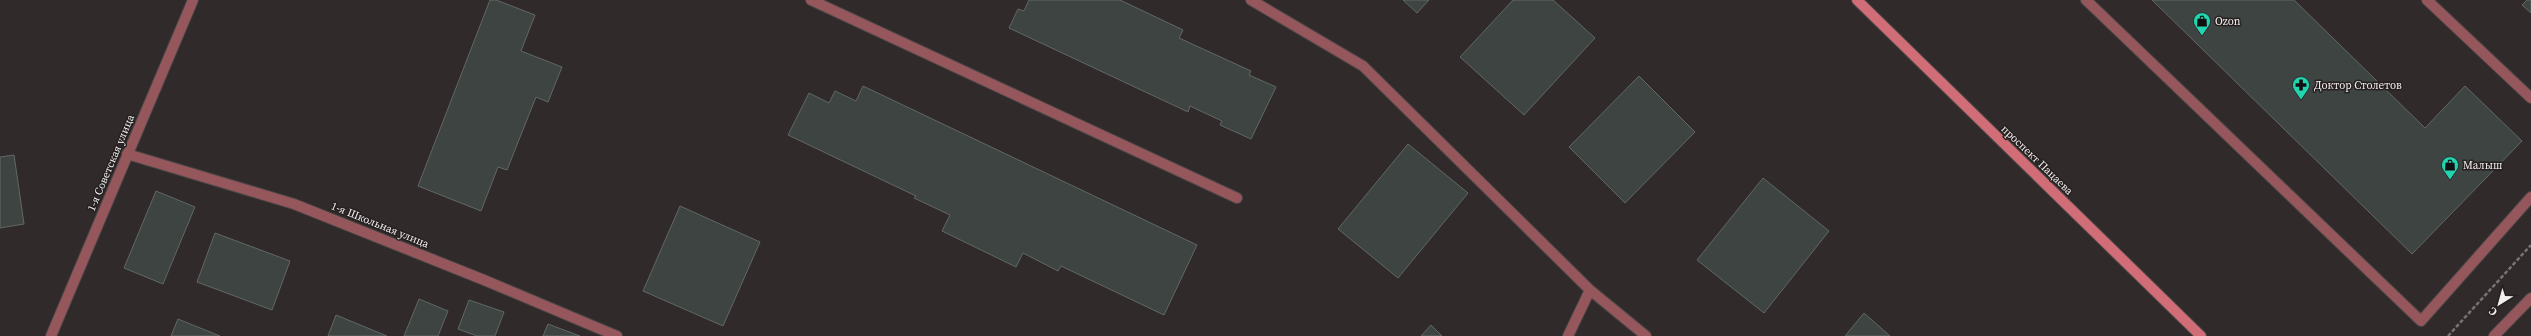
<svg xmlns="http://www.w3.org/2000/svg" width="2531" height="336" font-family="'Source Serif 4',serif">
	<rect width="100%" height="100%" fill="#302a2a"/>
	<!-- building -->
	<path fill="#3e4442" stroke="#616866" d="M 490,0 L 496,0 L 535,15 L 521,51 L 562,67 L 548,102 L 536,97 L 507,170 L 498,167 L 481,211 L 418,186 Z
		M 1029,0 L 1120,0 L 1183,30 L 1179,38 L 1251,71 L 1249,75 L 1276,87 L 1251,139 L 1220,125 L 1222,121 L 1190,106 L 1188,112 L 1009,28 L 1018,9 L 1024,11 Z
		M 1403,0 L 1429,0 L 1417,13 Z
		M 1513,0 L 1553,0 L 1595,38 L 1524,115 L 1460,57 Z
		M 2152,0 L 2294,0 L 2425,128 L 2465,86 L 2522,141 L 2412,254 Z
		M 2527,0 L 2531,0 L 2531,13 L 2522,5 Z
		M 1639,76 L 1695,132 L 1625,203 L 1569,147 Z
		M 863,86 L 1197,245 L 1164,315 L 1061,266 L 1058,271 L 1023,253 L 1016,267 L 942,231 L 950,215 L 914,198 L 916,196 L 788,135 L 809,93 L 829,103 L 835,91 L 856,101 Z
		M 1408,144 L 1468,193 L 1398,278 L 1338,229 Z
		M 14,155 L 24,224 L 0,228 L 0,157 Z
		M 1763,178 L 1829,231 L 1764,313 L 1697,260 Z
		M 156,191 L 195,207 L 163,284 L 124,268 Z
		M 680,206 L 760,242 L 723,326 L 643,291 Z
		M 215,233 L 290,261 L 272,310 L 197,282 Z
		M 419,299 L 448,311 L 438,336 L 404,336 Z
		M 469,300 L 504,312 L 495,336 L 477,336 L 458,329 Z
		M 1864,313 L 1890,336 L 1845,336 Z
		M 336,315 L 387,336 L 328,336 Z
		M 178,319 L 220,336 L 171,336 Z
		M 548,324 L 580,336 L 543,336 Z
		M 1431,325 L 1442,336 L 1421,336 Z"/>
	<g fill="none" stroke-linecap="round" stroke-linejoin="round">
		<!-- service casing -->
		<g stroke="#4b4646" stroke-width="12">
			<path id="service" d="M 811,0 L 1237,198
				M 1251,0 L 1363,66 L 1590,290 L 1646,336
				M 2086,0 L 2421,321 L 2531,197
				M 2427,0 L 2531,98
				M 1568,336 L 1590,290"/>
		</g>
		<!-- minor casing -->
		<g stroke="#4b4646" stroke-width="12">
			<path id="minor" d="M 127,154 L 294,204 L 484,280 L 617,336"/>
		</g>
		<!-- tertiary casing -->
		<g stroke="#4b4646" stroke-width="12">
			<path id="tertiary" d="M 51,336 L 193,0
				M 2494,336 L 2531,298"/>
		</g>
		<!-- secondary casing -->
		<g stroke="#4b4646" stroke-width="12">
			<path id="secondary" d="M 1857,0 L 2201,336"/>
		</g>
		<!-- path -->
		<path stroke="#787373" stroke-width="2.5" stroke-dasharray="4 2" stroke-linecap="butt" d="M 2448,336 L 2531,245"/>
		<!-- service -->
		<use href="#service" stroke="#95575c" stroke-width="10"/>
		<!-- minor -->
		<use href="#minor" stroke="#95575c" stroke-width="10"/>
		<!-- tertiary -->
		<use href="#tertiary" stroke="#95575c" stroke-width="10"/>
		<!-- secondary -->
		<use href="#secondary" stroke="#d06d76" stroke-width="10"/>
	</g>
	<!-- icons -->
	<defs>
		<g id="shop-pin" transform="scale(0.9)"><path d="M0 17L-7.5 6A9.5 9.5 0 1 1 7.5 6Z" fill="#23d5af" stroke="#262021"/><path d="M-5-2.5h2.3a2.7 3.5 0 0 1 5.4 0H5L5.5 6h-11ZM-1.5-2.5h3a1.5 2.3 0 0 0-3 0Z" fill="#111"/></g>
		<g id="pharmacy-pin" transform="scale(0.9)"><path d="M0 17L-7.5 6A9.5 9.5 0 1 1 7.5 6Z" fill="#23d5af" stroke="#262021"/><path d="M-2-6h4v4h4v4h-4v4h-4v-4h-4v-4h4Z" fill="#111"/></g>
	</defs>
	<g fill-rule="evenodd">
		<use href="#shop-pin" x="2202" y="21"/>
		<use href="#pharmacy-pin" x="2301" y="85"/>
		<use href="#shop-pin" x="2450" y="165"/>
	</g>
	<g text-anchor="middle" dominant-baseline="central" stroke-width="3" stroke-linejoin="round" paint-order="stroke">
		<!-- poi labels -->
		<g font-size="11" fill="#f3efef" stroke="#262021" text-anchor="start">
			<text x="2215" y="21">Ozon</text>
			<text x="2314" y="85">Доктор Столетов</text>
			<text x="2463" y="165">Малыш</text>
		</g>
		<!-- street labels -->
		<g font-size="11" fill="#f3efef" stroke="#262021">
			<text transform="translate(2037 160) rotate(44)">проспект Пацаева</text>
			<text transform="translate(111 163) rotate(-67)">1-я Советская улица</text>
			<text transform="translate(380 225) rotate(22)">1-я Школьная улица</text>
		</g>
	</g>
	<!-- north arrow -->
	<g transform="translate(2499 304) rotate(217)" stroke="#262021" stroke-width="3" paint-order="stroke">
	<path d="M0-3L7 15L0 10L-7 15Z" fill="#f3efef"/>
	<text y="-6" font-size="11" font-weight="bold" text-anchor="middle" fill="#f3efef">С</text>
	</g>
</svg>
